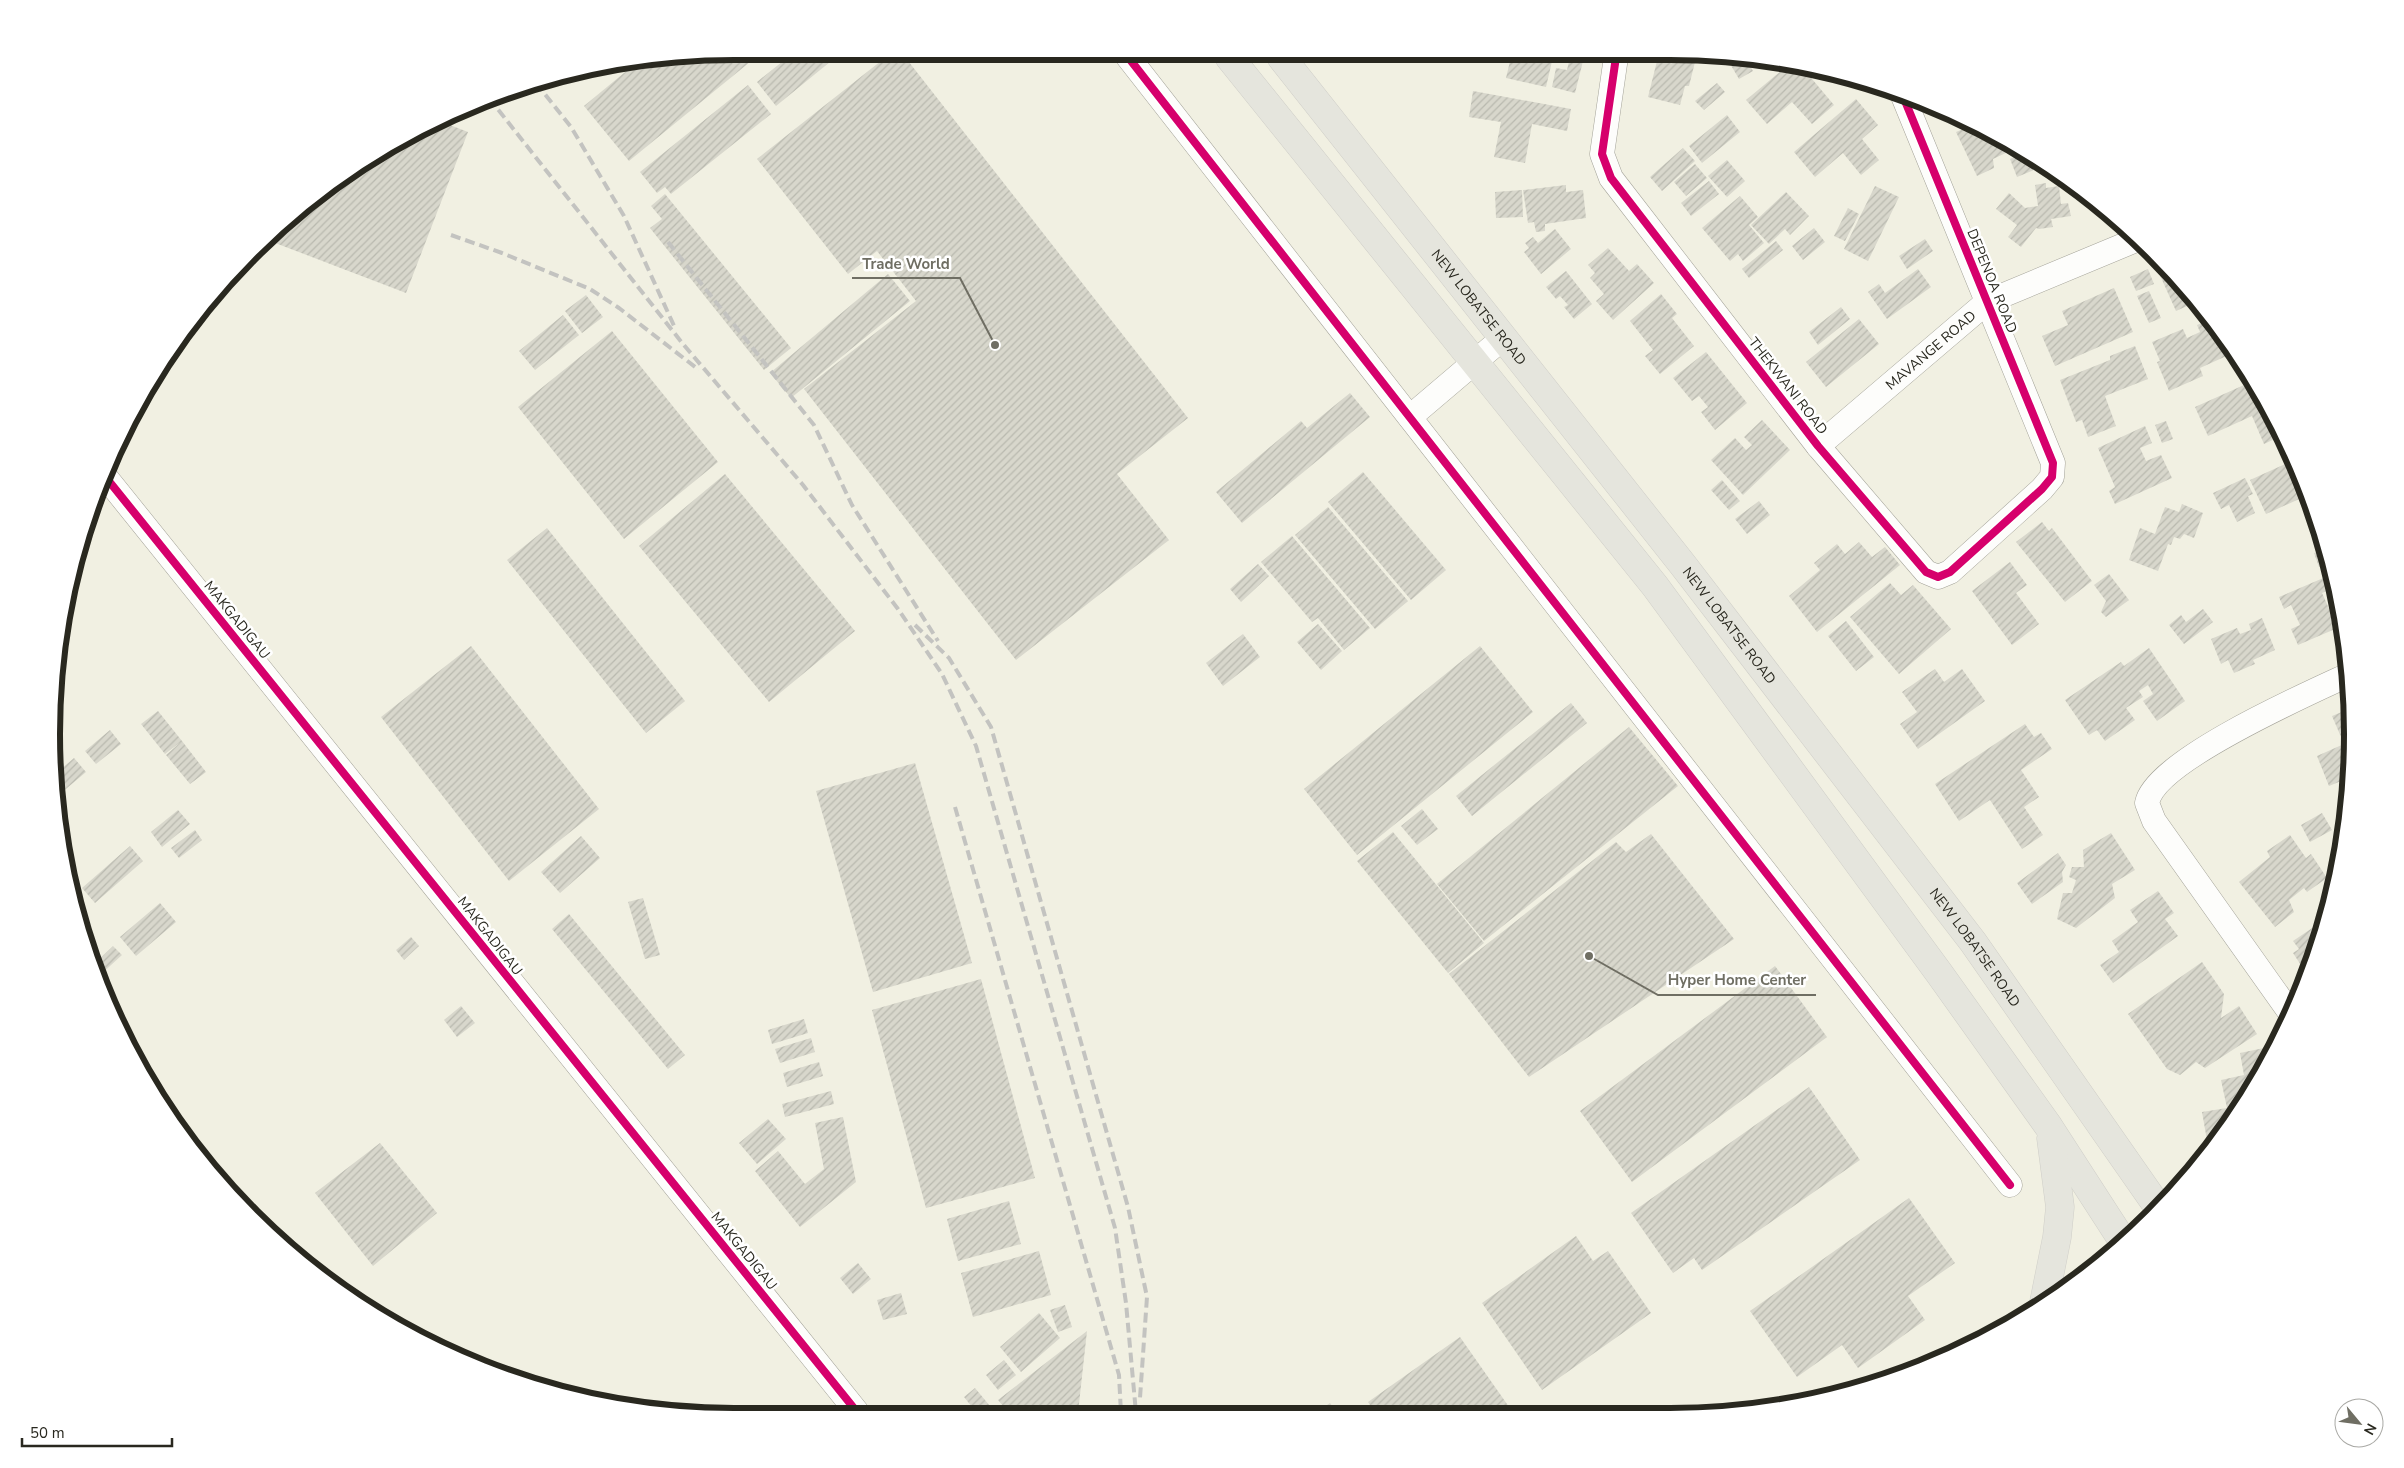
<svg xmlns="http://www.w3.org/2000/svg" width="2404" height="1468" font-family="'Nunito Sans',sans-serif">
	<defs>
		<pattern id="building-hatch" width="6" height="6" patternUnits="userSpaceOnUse" patternTransform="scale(1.25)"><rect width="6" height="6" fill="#d8d7cc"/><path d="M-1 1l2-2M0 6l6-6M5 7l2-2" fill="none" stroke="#b9b9af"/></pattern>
	</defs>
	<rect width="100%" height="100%" fill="#f1f0e2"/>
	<!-- building -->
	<path fill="url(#building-hatch)" d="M 756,57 L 629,161 L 584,106 L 642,58 Z
		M 788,57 L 836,57 L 776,106 L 757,82 Z
		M 886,57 L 905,57 L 1188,418 L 1117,474 L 1169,540 L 1016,660 L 804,389 L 916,301 L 877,251 L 848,274 L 757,159 Z
		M 1511,57 L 1553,57 L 1546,87 L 1506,78 Z
		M 1570,57 L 1584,57 L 1575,93 L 1552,87 L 1556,68 L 1567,70 Z
		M 1658,57 L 1687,57 L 1686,60 L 1695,62 L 1689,86 L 1685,86 L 1680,105 L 1648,97 Z
		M 1726,57 L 1745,57 L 1753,71 L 1739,79 Z
		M 1788,65 L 1810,71 L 1807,73 L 1834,105 L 1812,124 L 1792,102 L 1767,124 L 1746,100 Z
		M 1717,83 L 1725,92 L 1704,110 L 1695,101 Z
		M 748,85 L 771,114 L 671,194 L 665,187 L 657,193 L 640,172 Z
		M 1473,91 L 1571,109 L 1567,131 L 1532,124 L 1525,163 L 1494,157 L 1501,122 L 1469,117 Z
		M 1856,99 L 1878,125 L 1862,139 L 1879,160 L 1861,175 L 1843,153 L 1815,177 L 1794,152 Z
		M 1727,115 L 1740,132 L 1702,163 L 1689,146 Z
		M 437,120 L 468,132 L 406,293 L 270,241 L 319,192 Z
		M 1970,126 L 2012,150 L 1993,159 L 1994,168 L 1977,176 L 1956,132 Z
		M 1683,148 L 1695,161 L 1662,191 L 1650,177 Z
		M 2020,154 L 2030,160 L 2034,170 L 2017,177 L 2010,159 Z
		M 1727,160 L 1745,181 L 1727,197 L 1708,176 Z
		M 1695,164 L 1707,178 L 1686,196 L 1674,182 Z
		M 1709,181 L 1719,194 L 1691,216 L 1681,203 Z
		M 2046,183 L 2046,188 L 2059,186 L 2061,204 L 2068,203 L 2071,216 L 2051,219 L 2053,227 L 2039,229 L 2036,228 L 2021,247 L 2008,237 L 2017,225 L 1996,209 L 2009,193 L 2025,208 L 2038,206 L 2035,185 Z
		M 1566,185 L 1566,192 L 1583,190 L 1586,218 L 1545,224 L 1545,231 L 1536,232 L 1534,222 L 1528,223 L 1523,190 Z
		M 1875,186 L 1899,197 L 1868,261 L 1844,249 Z
		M 1522,190 L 1523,217 L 1496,218 L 1495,192 Z
		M 1786,192 L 1809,216 L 1790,235 L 1785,229 L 1769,244 L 1751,225 Z
		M 665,194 L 791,348 L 764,370 L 650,228 L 662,219 L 651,206 Z
		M 1740,196 L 1758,217 L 1749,225 L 1764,243 L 1743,261 L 1738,254 L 1730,261 L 1702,228 Z
		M 1848,208 L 1859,214 L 1845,241 L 1834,236 Z
		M 1814,228 L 1825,242 L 1803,260 L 1792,246 Z
		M 1555,229 L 1571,249 L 1541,274 L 1524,252 L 1529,248 L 1525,243 L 1533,237 L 1538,243 Z
		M 1925,239 L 1933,251 L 1907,269 L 1899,256 Z
		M 1776,241 L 1783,250 L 1749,278 L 1742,269 Z
		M 1608,248 L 1629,271 L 1637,264 L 1654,283 L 1613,320 L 1596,301 L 1604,294 L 1590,278 L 1595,273 L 1588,265 Z
		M 2158,260 L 2183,284 L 2196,302 L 2176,311 L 2154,262 Z
		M 1918,269 L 1931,287 L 1887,319 L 1868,292 L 1879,284 L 1885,293 Z
		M 2148,269 L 2154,284 L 2136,291 L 2130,277 Z
		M 1566,271 L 1592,304 L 1574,319 L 1564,307 L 1568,305 L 1560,296 L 1556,299 L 1546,287 Z
		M 888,274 L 910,301 L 791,398 L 770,373 Z
		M 2114,288 L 2133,332 L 2055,366 L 2042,336 L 2068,325 L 2062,311 Z
		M 2149,291 L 2161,318 L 2149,323 L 2137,296 Z
		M 1661,294 L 1677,314 L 1672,318 L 1694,346 L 1660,374 L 1645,356 L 1653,350 L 1630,321 Z
		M 586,295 L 603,317 L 582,333 L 565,311 Z
		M 1841,307 L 1850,319 L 1818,345 L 1809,332 Z
		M 563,315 L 579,335 L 535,370 L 519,351 Z
		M 1859,319 L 1879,344 L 1826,387 L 1806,362 Z
		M 2209,320 L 2233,353 L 2200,368 L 2203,376 L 2169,391 L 2157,362 L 2160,361 L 2152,342 L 2183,329 L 2187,338 L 2200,332 L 2197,325 Z
		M 612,331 L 718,462 L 624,539 L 518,407 Z
		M 2135,346 L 2148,379 L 2105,396 L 2116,426 L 2088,437 L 2082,420 L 2076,422 L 2060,380 L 2110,360 L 2110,356 Z
		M 1706,352 L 1747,403 L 1715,430 L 1701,412 L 1708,407 L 1699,396 L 1692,401 L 1673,378 Z
		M 2253,381 L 2261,392 L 2281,436 L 2264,444 L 2252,416 L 2208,436 L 2195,407 Z
		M 1350,393 L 1370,417 L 1242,523 L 1216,492 L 1301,421 L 1307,428 Z
		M 1762,420 L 1790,450 L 1743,495 L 1711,460 L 1735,438 L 1746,450 L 1752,445 L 1744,437 Z
		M 2166,421 L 2173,439 L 2162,443 L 2155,425 Z
		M 2145,426 L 2152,443 L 2140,448 L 2146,461 L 2161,455 L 2172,478 L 2115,504 L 2109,491 L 2115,487 L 2098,448 Z
		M 2292,461 L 2308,495 L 2266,514 L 2250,480 Z
		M 1363,472 L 1446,570 L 1411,600 L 1328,502 Z
		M 725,474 L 855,631 L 769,702 L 639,546 Z
		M 2245,478 L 2253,494 L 2248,496 L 2255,513 L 2237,522 L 2229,505 L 2221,509 L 2213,493 Z
		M 1722,480 L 1740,501 L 1729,510 L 1711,490 Z
		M 1759,501 L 1770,515 L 1747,534 L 1735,519 Z
		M 2182,504 L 2203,513 L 2194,538 L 2184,534 L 2180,539 L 2174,537 L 2171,545 L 2168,544 L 2158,571 L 2129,560 L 2140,528 L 2155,534 L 2165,507 L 2179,512 Z
		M 1328,507 L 1408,601 L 1375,629 L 1295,535 Z
		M 2042,522 L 2049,531 L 2052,528 L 2092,581 L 2065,602 L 2016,542 Z
		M 547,528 L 685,701 L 646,733 L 507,560 Z
		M 1292,536 L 1370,628 L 1344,650 L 1318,618 L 1312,622 L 1261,562 Z
		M 1859,542 L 1872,557 L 1885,547 L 1900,565 L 1817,632 L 1789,596 L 1820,570 L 1814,563 L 1837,544 L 1845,554 Z
		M 2325,549 L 2328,563 L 2319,567 L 2314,553 Z
		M 2010,562 L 2027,585 L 2016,593 L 2039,624 L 2012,645 L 1972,591 Z
		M 1258,564 L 1269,576 L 1241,602 L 1230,589 Z
		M 2109,574 L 2129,600 L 2106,617 L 2101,612 L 2106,601 L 2094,585 Z
		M 2328,576 L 2333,588 L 2322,593 L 2331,613 L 2339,609 L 2342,626 L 2298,645 L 2291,629 L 2300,625 L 2291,605 L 2284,609 L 2279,597 Z
		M 1890,583 L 1901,595 L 1913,585 L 1951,629 L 1899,674 L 1850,617 Z
		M 2203,609 L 2213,622 L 2184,644 L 2169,625 L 2181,615 L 2186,622 Z
		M 2262,618 L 2275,650 L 2253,660 L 2255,664 L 2234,673 L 2228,660 L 2221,664 L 2211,639 L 2237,628 L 2240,634 L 2251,630 L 2249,624 Z
		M 1846,621 L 1874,657 L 1856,671 L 1828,636 Z
		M 1318,624 L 1342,651 L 1321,670 L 1297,642 Z
		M 1243,634 L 1260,657 L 1223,686 L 1206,663 Z
		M 471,646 L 599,809 L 509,881 L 381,717 Z
		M 1480,646 L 1533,712 L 1357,855 L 1304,789 Z
		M 2149,648 L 2185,701 L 2157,721 L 2143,701 L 2153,694 L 2148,685 L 2139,691 L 2143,697 L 2126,708 L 2135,720 L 2105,741 L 2097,730 L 2089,735 L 2065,700 L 2121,662 L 2124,666 Z
		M 1935,669 L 1944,682 L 1962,669 L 1985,701 L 1918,749 L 1900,724 L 1917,712 L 1902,692 Z
		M 1571,703 L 1587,723 L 1472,816 L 1456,796 Z
		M 2349,709 L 2351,777 L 2329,786 L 2317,756 L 2344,744 L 2332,716 Z
		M 158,711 L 182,741 L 165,754 L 141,724 Z
		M 2025,724 L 2034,737 L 2041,733 L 2052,749 L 2021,770 L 2039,797 L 2024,807 L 2043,835 L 2022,849 L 1990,800 L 1959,821 L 1935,784 Z
		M 1629,727 L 1678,786 L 1484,941 L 1437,884 Z
		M 110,730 L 121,744 L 96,764 L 85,751 Z
		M 182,741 L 206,772 L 190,784 L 166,755 Z
		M 74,758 L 86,772 L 60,794 L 55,788 L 54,775 Z
		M 915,763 L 972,963 L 873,992 L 816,791 Z
		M 1422,809 L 1438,829 L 1417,845 L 1401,826 Z
		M 178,810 L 190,824 L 162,847 L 151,832 Z
		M 2322,813 L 2332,830 L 2310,842 L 2301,825 Z
		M 195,830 L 202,840 L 179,858 L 171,848 Z
		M 1393,832 L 1484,943 L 1448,973 L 1357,861 Z
		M 2111,833 L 2135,870 L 2112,884 L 2115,898 L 2076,928 L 2057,919 L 2063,893 L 2072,893 L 2076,880 L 2069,877 L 2072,867 L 2084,867 L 2083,850 Z
		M 1651,834 L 1734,939 L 1529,1077 L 1449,974 L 1616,842 L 1626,852 Z
		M 2290,835 L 2306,858 L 2311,854 L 2327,878 L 2307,892 L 2304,888 L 2289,900 L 2294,912 L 2275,927 L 2239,882 L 2270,857 L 2267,851 Z
		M 581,836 L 600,858 L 560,893 L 541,872 Z
		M 130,846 L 143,861 L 95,903 L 82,888 Z
		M 2058,853 L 2066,865 L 2062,872 L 2063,882 L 2032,904 L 2017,883 Z
		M 2158,891 L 2174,913 L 2165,919 L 2178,936 L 2113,983 L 2100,965 L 2119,952 L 2112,941 L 2138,922 L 2130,910 Z
		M 643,898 L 660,955 L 645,959 L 628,902 Z
		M 160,903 L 176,922 L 136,956 L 120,937 Z
		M 569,914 L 685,1055 L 668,1069 L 552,929 Z
		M 2327,918 L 2306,973 L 2293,953 L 2299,949 L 2293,941 Z
		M 411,937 L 419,946 L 404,960 L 396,950 Z
		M 113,946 L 122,955 L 99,976 L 93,965 Z
		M 2202,962 L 2224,994 L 2221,1018 L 2239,1006 L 2257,1034 L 2205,1068 L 2196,1062 L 2180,1075 L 2167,1069 L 2128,1014 Z
		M 1775,966 L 1827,1037 L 1632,1182 L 1580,1111 Z
		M 981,979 L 1035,1178 L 926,1208 L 872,1010 Z
		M 461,1006 L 475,1023 L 457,1037 L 444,1020 Z
		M 804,1019 L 808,1033 L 772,1044 L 768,1030 Z
		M 811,1038 L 815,1052 L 780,1063 L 775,1049 Z
		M 2264,1048 L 2267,1061 L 2215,1145 L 2208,1146 L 2202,1112 L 2227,1108 L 2221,1080 L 2244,1075 L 2240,1053 Z
		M 819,1062 L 823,1076 L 787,1087 L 783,1073 Z
		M 1809,1087 L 1860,1160 L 1702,1270 L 1694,1258 L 1673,1273 L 1631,1213 Z
		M 831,1091 L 834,1104 L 785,1117 L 782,1104 Z
		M 163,1107 L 202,1154 L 201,1156 L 166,1114 Z
		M 843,1117 L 856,1182 L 800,1227 L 755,1171 L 778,1151 L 805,1184 L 824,1169 L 815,1123 Z
		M 768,1119 L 786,1139 L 757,1164 L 739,1143 Z
		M 380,1143 L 437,1213 L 373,1266 L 315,1193 Z
		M 1909,1198 L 1955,1263 L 1908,1296 L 1925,1320 L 1858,1368 L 1842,1345 L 1797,1377 L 1750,1311 Z
		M 1009,1201 L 1021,1244 L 958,1261 L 947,1219 Z
		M 1576,1236 L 1593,1261 L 1608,1251 L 1651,1313 L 1542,1390 L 1482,1303 Z
		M 1039,1251 L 1051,1295 L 973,1317 L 961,1273 Z
		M 858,1263 L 871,1279 L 853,1294 L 840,1278 Z
		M 901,1293 L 907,1314 L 883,1320 L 877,1300 Z
		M 1065,1305 L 1072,1327 L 1058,1332 L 1050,1310 Z
		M 1039,1313 L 1060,1338 L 1021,1372 L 1000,1347 Z
		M 1087,1331 L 1078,1413 L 1008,1412 L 998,1400 Z
		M 1460,1337 L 1514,1414 L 1376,1414 L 1368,1402 Z
		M 1004,1360 L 1016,1375 L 998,1390 L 986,1375 Z
		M 975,1388 L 995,1412 L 976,1412 L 964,1397 Z
		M 1330,1403 L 1338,1414 L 1314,1414 Z"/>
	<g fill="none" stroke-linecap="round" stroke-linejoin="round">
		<!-- minor casing -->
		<g stroke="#a3a298" stroke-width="25">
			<g id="minor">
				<path d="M 1128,57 L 2010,1185"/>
				<path d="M 1616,57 L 1602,154 L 1611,178 L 1818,446 L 1926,572 L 1938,577 L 1950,572 L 2042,489 L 2052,477 L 2053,463 L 1903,96"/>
				<path d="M 1410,417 L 1503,338"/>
				<path id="s1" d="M 1818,446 L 1987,302 L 2136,240"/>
				<path d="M 104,475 L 857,1412"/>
				<path d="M 2291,1014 L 2154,821 L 2147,803 C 2155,761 2307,694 2348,675"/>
			</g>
		</g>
		<!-- primary casing -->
		<g stroke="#cfcec8" stroke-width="29">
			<g id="primary">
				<path d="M 1229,57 L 1655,586 L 1939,973 L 2049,1127 L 2124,1243"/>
				<path id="s2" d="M 1281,57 L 1683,565 L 1973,942 L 2158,1207"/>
				<path d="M 2044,1302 L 2057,1237 L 2060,1207 L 2051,1138"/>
			</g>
		</g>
		<!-- minor -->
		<use href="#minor" stroke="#fdfdfb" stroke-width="24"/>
		<!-- primary -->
		<use href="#primary" stroke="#e5e5dd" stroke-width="28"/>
		<!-- rail -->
		<path stroke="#c3c3c0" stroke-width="4" stroke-dasharray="10 5" stroke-linecap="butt" d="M 536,83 L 571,127 L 624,216 L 675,328
			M 489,98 L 683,344 L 803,485 L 898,609 L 942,674 L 976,746 L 1115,1228 L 1126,1303 L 1136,1413
			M 451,235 L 502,253 L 590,289 L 619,308 L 699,370
			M 668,242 L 814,425 L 852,505 L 938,641
			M 915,625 L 949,658 L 991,727 L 1128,1207 L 1147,1297 L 1140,1398
			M 955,807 L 1119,1375 L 1121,1413"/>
		<!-- cycleway casing -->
		<g stroke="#fff" stroke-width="11">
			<path id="cycleway" d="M 1128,57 L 2010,1185
				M 1616,57 L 1602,154 L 1611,178 L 1818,446 L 1926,572 L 1938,577 L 1950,572 L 2042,489 L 2052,477 L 2053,463 L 1903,96
				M 104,475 L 857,1412"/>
		</g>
		<!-- cycleway -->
		<use href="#cycleway" stroke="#d6006c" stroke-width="8"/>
	</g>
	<g text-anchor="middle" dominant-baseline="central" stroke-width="5" stroke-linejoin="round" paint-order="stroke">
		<!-- street labels -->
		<g font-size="14" fill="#29281f" stroke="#fff">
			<text transform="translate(1992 281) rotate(68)">DEPENOA ROAD</text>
			<text stroke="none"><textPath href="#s2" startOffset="319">NEW LOBATSE ROAD</textPath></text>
			<text stroke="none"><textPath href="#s1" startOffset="148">MAVANGE ROAD</textPath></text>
			<text transform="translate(1788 386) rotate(52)">THEKWANI ROAD</text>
			<text transform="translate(237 620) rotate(51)">MAKGADIGAU</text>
			<text stroke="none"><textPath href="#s2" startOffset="724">NEW LOBATSE ROAD</textPath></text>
			<text transform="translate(490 936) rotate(52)">MAKGADIGAU</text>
			<text stroke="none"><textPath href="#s2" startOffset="1129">NEW LOBATSE ROAD</textPath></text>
			<text transform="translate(744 1251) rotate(51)">MAKGADIGAU</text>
		</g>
	</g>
	<!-- crop -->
	<path d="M0 0H2404V1468H0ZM734 60H1670A674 674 0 0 1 2344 734V734A674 674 0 0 1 1670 1408H734A674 674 0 0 1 60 734V734A674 674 0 0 1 734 60Z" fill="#fff" fill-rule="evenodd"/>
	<path fill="none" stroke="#29281f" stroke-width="6" d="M734 60H1670A674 674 0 0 1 2344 734V734A674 674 0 0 1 1670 1408H734A674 674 0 0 1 60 734V734A674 674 0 0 1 734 60Z"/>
	<!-- callouts -->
	<path fill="none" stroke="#6f6e63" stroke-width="2" d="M995 345L960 278H852M1589 956L1658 995H1816"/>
	<g fill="#6f6e63" stroke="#fff" stroke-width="2">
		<circle cx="995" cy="345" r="5"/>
		<circle cx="1589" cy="956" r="5"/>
	</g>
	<g font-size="15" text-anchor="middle" font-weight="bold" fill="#6f6e63" stroke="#fff" stroke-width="5" stroke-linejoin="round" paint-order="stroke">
		<text x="906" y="269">Trade World</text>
		<text x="1737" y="985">Hyper Home Center</text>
	</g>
	<!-- north arrow -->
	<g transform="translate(2359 1423) rotate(119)"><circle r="24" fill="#ffffff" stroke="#a9a9a5"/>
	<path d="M0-4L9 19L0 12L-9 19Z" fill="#6f6e63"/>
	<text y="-8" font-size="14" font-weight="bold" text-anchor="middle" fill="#29281f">N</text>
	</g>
	<!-- scale -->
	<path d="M22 1438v8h150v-8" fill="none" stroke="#29281f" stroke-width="2.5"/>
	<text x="30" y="1438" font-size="15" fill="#29281f" stroke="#ffffff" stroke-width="4" paint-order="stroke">50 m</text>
</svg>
